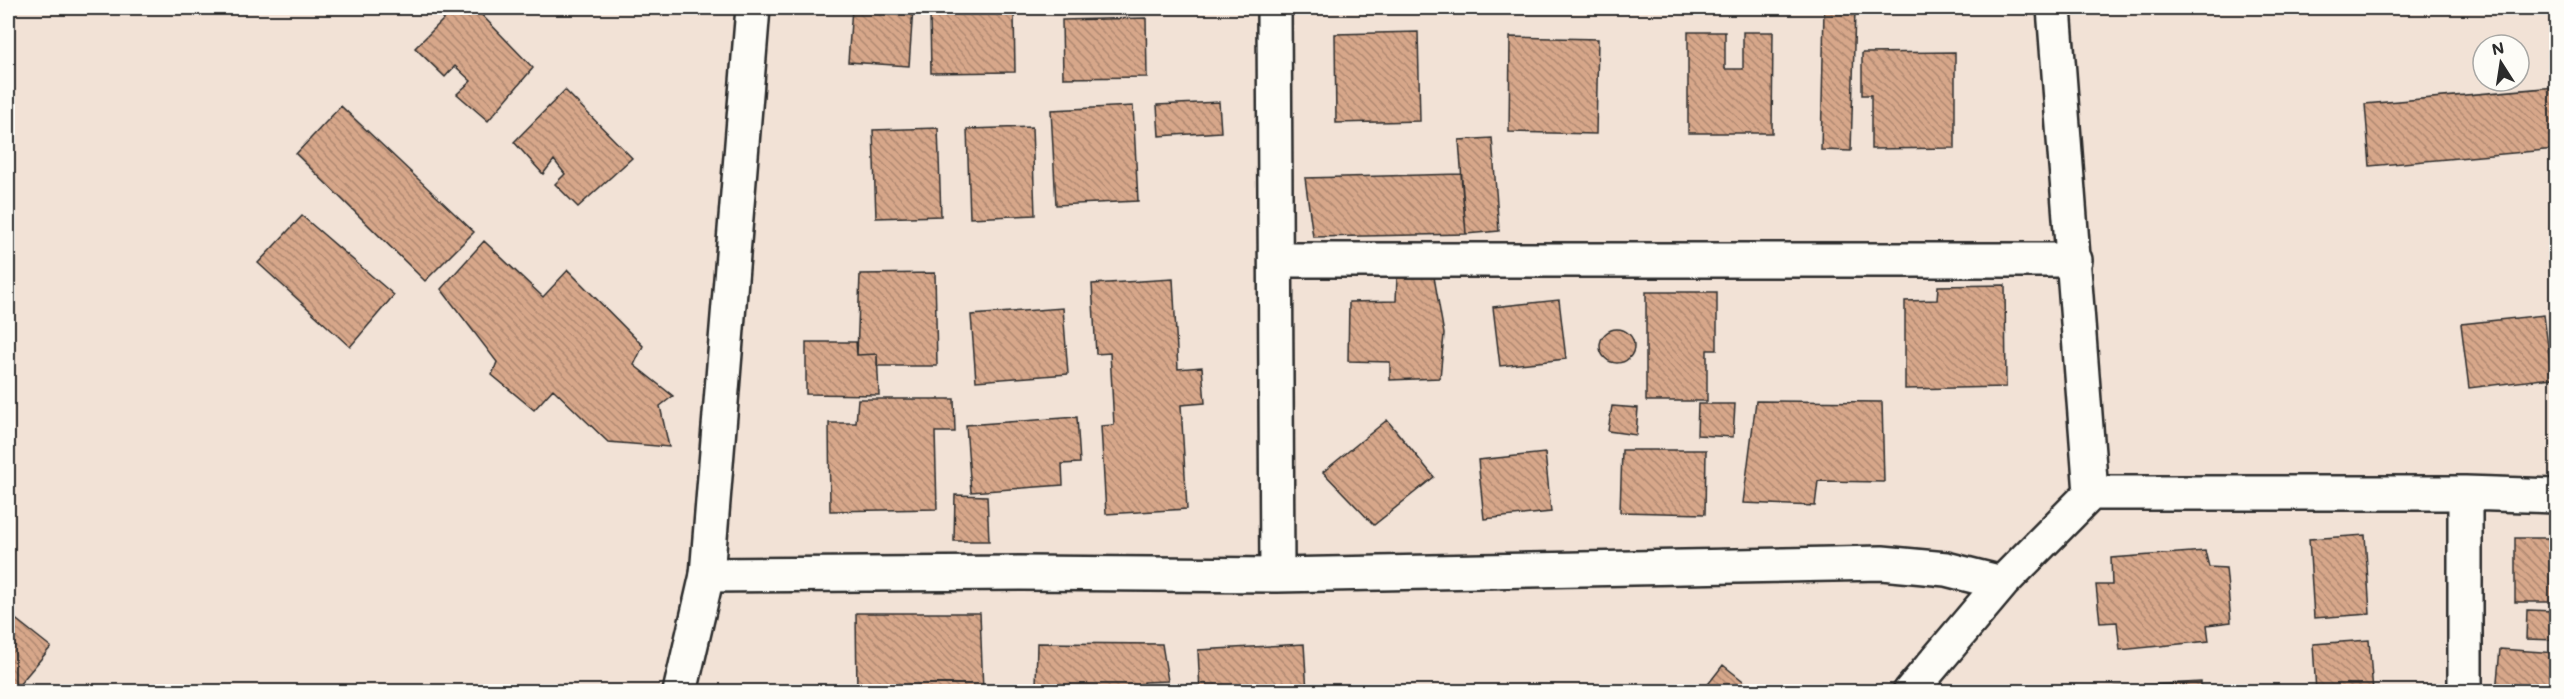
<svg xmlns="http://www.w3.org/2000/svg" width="2564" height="699" font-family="Mali,sans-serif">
	<defs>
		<pattern id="building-back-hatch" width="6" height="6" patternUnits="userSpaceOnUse" patternTransform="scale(1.5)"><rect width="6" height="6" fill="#d7a78a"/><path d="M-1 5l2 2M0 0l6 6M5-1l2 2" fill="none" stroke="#af8871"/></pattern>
	</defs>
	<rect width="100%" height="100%" fill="#f2e2d6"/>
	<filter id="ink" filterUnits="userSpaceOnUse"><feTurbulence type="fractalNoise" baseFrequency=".0167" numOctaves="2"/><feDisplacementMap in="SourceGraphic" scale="12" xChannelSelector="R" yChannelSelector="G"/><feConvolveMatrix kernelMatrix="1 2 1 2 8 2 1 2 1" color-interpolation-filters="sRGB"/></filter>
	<g filter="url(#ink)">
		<!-- building -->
		<path fill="url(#building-back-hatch)" stroke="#2b2b2b" stroke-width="1.5" d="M 455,8 L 475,8 L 533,68 L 488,121 L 457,94 L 471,81 L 455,66 L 445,77 L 415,48 Z
			M 852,8 L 913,8 L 909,66 L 848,62 Z
			M 1824,9 L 1855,10 L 1851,151 L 1821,150 Z
			M 1014,12 L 1015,72 L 931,73 L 930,15 Z
			M 1146,18 L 1147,77 L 1063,78 L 1062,20 Z
			M 1418,32 L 1420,121 L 1336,123 L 1335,34 Z
			M 1688,32 L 1725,32 L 1725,69 L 1743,69 L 1743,32 L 1773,32 L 1772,133 L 1688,133 Z
			M 1510,37 L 1598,39 L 1596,134 L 1509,132 Z
			M 1955,52 L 1955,148 L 1871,149 L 1871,95 L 1862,95 L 1862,53 Z
			M 2556,87 L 2556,149 L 2370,166 L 2365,104 Z
			M 565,90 L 632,158 L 578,207 L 555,184 L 565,174 L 554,160 L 543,174 L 514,142 Z
			M 1219,102 L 1221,132 L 1159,136 L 1157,105 Z
			M 341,106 L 474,232 L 425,281 L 296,154 Z
			M 1133,106 L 1138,201 L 1056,205 L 1051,110 Z
			M 1032,127 L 1035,215 L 970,218 L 967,129 Z
			M 938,128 L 941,216 L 876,218 L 873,130 Z
			M 1492,138 L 1499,231 L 1466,234 L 1459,140 Z
			M 1461,174 L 1466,234 L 1313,237 L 1305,178 Z
			M 302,216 L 394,295 L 350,347 L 258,263 Z
			M 484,241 L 543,297 L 568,270 L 643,346 L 634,365 L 673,396 L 660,406 L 669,447 L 608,442 L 553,389 L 534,410 L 492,375 L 497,362 L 441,289 Z
			M 935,273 L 937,366 L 877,366 L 877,354 L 857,355 L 860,274 Z
			M 1434,277 L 1444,334 L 1440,378 L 1390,380 L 1390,362 L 1348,361 L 1349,302 L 1396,301 L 1397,278 Z
			M 1173,279 L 1178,369 L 1202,367 L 1205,403 L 1181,405 L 1187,509 L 1106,514 L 1101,426 L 1114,425 L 1110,353 L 1096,354 L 1092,284 Z
			M 2005,285 L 2006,387 L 1905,389 L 1905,301 L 1937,300 L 1938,286 Z
			M 1646,292 L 1717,292 L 1717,350 L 1707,350 L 1707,401 L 1646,401 Z
			M 1559,300 L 1566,359 L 1500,366 L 1493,307 Z
			M 1063,308 L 1068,374 L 976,381 L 971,315 Z
			M 2544,315 L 2552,378 L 2469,388 L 2461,324 Z
			M1600 346a17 17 0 1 1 34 0a17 17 0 1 1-34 0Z
			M 806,342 L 856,342 L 857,355 L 877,354 L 879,395 L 806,394 Z
			M 858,399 L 954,399 L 955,432 L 935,432 L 937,509 L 830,511 L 829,423 L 856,423 Z
			M 1756,401 L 1882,402 L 1884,482 L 1818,481 L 1815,506 L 1743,503 Z
			M 1698,404 L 1735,404 L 1733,437 L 1697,435 Z
			M 1612,406 L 1638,408 L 1636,435 L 1608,431 Z
			M 1077,417 L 1080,463 L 1062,464 L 1063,485 L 971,492 L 966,425 Z
			M 1387,420 L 1434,477 L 1374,525 L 1323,472 Z
			M 1622,450 L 1706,450 L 1705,514 L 1620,512 Z
			M 1545,453 L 1551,512 L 1484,519 L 1478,460 Z
			M 955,495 L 987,496 L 989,541 L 954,541 Z
			M 2365,535 L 2370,614 L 2314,618 L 2309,539 Z
			M 2515,538 L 2556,538 L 2556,602 L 2515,602 Z
			M 2205,551 L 2209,567 L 2226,568 L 2231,622 L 2207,625 L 2209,641 L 2120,650 L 2117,622 L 2100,623 L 2096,585 L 2112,585 L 2111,558 Z
			M 2527,610 L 2556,611 L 2556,640 L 2526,639 Z
			M 8,613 L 51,647 L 13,692 L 8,692 Z
			M 856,613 L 980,613 L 983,692 L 857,692 Z
			M 2369,640 L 2373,692 L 2316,692 L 2313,644 Z
			M 1037,643 L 1162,644 L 1168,681 L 1144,682 L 1143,692 L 1076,692 L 1076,689 L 1036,688 Z
			M 1304,644 L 1307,692 L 1200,692 L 1198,650 Z
			M 2500,649 L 2556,653 L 2556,692 L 2496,692 Z
			M 1723,665 L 1757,692 L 1702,692 Z
			M 2201,682 L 2201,692 L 2114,692 L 2114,687 Z"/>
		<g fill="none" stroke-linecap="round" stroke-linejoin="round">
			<!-- minor casing -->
			<g stroke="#2b2b2b" stroke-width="38">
				<path id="minor" d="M 1274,8 L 1277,575
					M 2054,8 L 2091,493
					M 1277,260 L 2075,260
					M 707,575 L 1021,573 L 1277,575 L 1882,563 L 1946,569 L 2002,583
					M 1910,692 L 2002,583 L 2091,493 L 2465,493 L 2556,496
					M 2465,692 L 2465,493"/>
			</g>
			<!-- tertiary casing -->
			<g stroke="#2b2b2b" stroke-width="38">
				<path id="tertiary" d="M 680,692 L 707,575 L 753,8"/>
			</g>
			<!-- minor -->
			<use href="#minor" stroke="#fdfcf7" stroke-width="33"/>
			<!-- tertiary -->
			<use href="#tertiary" stroke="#fdfcf7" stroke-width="33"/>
		</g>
	</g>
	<!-- margin -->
	<rect width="2564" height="699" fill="none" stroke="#fdfcf7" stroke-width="30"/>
	<rect x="15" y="15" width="2534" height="669" fill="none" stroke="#2b2b2b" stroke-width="2" filter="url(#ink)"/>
	<!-- north arrow -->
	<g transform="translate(2501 63) rotate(348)"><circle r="28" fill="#fdfcf7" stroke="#a9a8a5" stroke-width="1.5"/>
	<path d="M0-4.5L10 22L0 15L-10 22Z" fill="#2b2b2b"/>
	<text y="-9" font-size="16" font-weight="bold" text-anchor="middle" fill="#2b2b2b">N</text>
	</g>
</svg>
